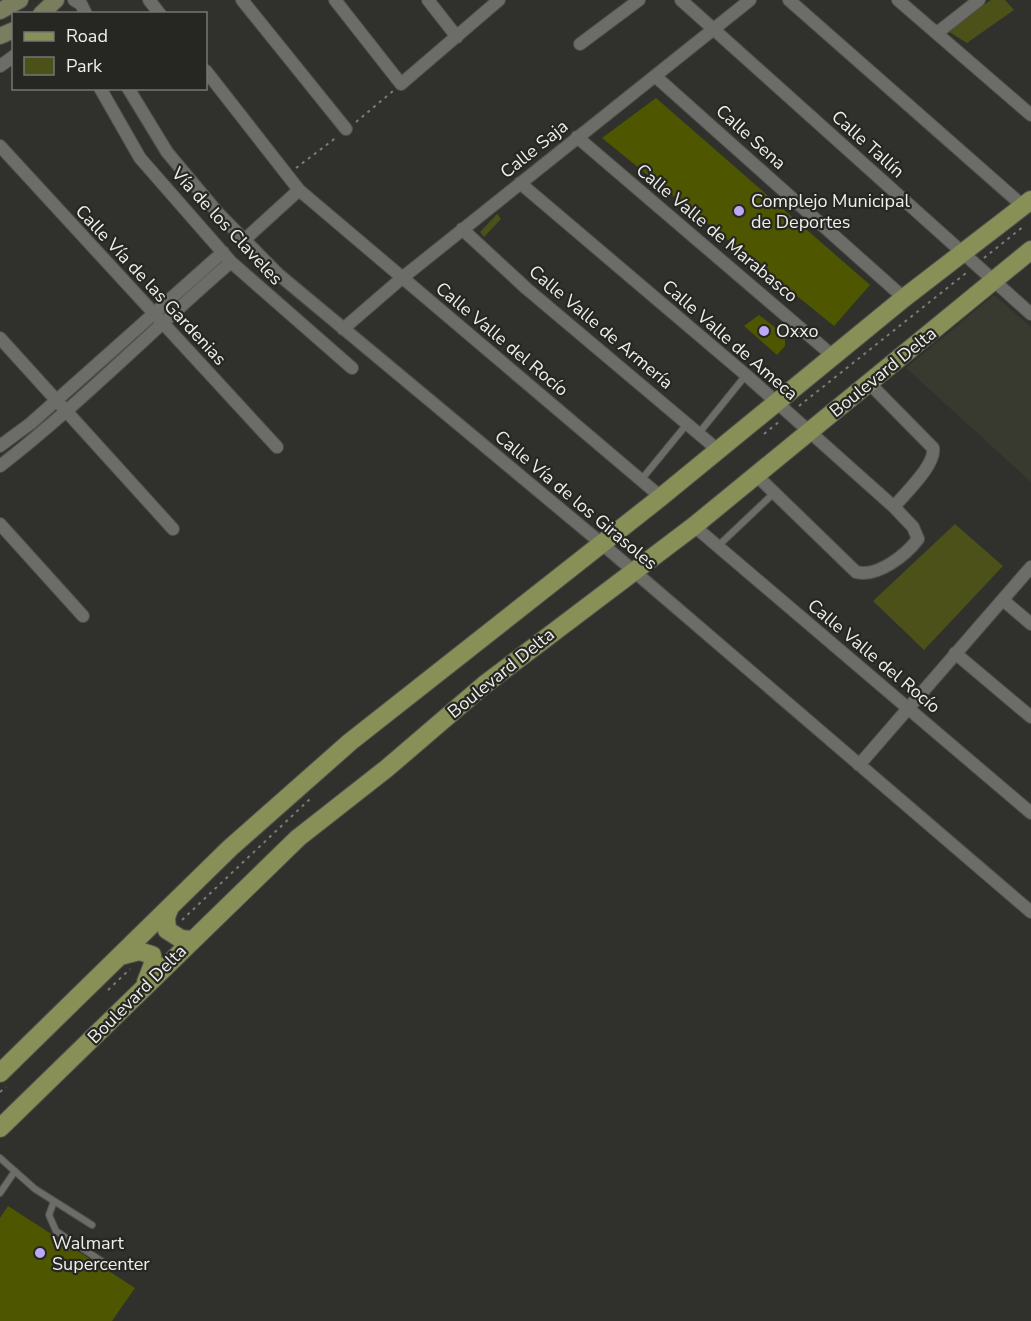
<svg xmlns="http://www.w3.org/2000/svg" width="1031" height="1321" font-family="'Nunito Sans',sans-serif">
	<rect width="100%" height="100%" fill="#30312c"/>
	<!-- built -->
	<path fill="#383a2f" d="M 994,295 L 1031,327 L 1031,482 L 906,368 Z"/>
	<!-- green -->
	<path fill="#4b5119" d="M 991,0 L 1005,0 L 1014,10 L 967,43 L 946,30 Z
		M 497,214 L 501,219 L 484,237 L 480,232 Z
		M 955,524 L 1003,566 L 924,650 L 873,601 Z"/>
	<!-- building -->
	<path fill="#4f5600" d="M 656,98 L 870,285 L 834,326 L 602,138 Z
		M 759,315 L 785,335 L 785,346 L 777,355 L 744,326 Z
		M 8,1206 L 135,1288 L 112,1321 L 0,1321 L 0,1218 Z"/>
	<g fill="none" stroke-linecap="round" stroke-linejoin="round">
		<!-- lane casing -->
		<g stroke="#50504c" stroke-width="8">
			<path id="lane" d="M 699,433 L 746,375
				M 641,480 L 687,424
				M 718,546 L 774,493
				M 0,1158 L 35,1189 L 92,1225
				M 0,1193 L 15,1171
				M 54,1201 L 49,1215 L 56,1231 L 109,1266"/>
		</g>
		<!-- street casing -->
		<g stroke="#50504c" stroke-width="14">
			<path id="street" d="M 74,0 L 81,4 L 86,14
				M 149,0 L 160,14
				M 242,0 L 346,129
				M 335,0 L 401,84 L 499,0
				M 428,0 L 457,37
				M 681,0 L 1031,314
				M 789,0 L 1023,206
				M 898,0 L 1031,115
				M 937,33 L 979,0
				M 580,44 L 639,0
				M 0,66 L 14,56
				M 206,71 L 299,190 L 661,497
				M 655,76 L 904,298
				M 100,88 L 140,158 L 231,262 L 352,368
				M 128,88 L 167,152 L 218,213 L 278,274 L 601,543 L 1031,912
				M 577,137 L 833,356
				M 0,146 L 277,447
				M 520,183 L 746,375 L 894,507 L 913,527 L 918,539 C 906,555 877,578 856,572 L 756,475
				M 462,229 L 527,289 L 718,450
				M 243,241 L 299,190
				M 343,329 L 402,278 L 750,0
				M 0,338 L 173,529
				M 870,384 L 933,448 C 936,465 905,493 894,507
				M 0,446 L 31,423 L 223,252
				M 0,466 C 81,403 153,329 231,262
				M 0,524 L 83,616
				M 694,526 L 1031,813
				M 1003,600 L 1031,624
				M 955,653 L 1031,717
				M 859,765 L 1031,567"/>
		</g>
		<!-- secondary casing -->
		<g stroke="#50504c" stroke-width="18">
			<path id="secondary" d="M 0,11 L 20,0
				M 41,14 L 56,0
				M 0,36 L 14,30"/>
		</g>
		<!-- primary casing -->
		<g stroke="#50504c" stroke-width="20">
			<path id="primary" d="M 170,907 L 166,917 L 167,930 L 181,939 L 192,940
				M 120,956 L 139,951 L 152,955 L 153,964 L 146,982
				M 0,1073 L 230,848 L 350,742 L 661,497 L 904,298 L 1031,200
				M 0,1128 L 298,838 L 386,769 L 484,685 L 694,526 L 1031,250"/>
		</g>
		<!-- path -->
		<path stroke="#7c7c78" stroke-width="2" stroke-dasharray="3 4.5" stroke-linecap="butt" d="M 356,122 L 393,91
			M 296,168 L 337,137
			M 984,258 L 1024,226
			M 799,406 L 966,273
			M 764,434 L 780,421
			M 182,920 L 311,798
			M 108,990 L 130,969
			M 0,1092 L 6,1087"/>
		<!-- lane -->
		<use href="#lane" stroke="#6c6d68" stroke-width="6"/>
		<!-- street -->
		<use href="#street" stroke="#6c6d68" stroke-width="12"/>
		<!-- secondary -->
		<use href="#secondary" stroke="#7a7e5f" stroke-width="16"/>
		<!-- primary -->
		<use href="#primary" stroke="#888f57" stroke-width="18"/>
	</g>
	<!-- markers -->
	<g fill="#bcaaf5" stroke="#262722" stroke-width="2">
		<circle cx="739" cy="211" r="6"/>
		<circle cx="764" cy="331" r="6"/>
		<circle cx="40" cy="1253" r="6"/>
	</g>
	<g text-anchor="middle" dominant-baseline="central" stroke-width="4.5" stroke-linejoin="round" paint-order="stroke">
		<!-- street labels -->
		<g font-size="18" fill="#eeeeeb" stroke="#262722">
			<text transform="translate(751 137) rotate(42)">Calle Sena</text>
			<text transform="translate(868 144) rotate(42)">Calle Tallín</text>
			<text transform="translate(534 149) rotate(-39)">Calle Saja</text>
			<text transform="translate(227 226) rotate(47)">Vía de los Claveles</text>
			<text transform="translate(717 233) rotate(40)">Calle Valle de Marabasco</text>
			<text transform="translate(151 285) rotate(47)">Calle Vía de las Gardenias</text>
			<text transform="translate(601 327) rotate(40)">Calle Valle de Armería</text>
			<text transform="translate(502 339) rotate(40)">Calle Valle del Rocío</text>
			<text transform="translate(730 340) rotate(41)">Calle Valle de Ameca</text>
			<text transform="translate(883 372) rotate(-39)">Boulevard Delta</text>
			<text transform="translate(576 500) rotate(40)">Calle Vía de los Girasoles</text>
			<text transform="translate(874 656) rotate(40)">Calle Valle del Rocío</text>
			<text transform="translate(501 673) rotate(-39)">Boulevard Delta</text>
			<text transform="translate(137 994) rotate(-45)">Boulevard Delta</text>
		</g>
		<!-- poi labels -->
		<g font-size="18" fill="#eeeeeb" stroke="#262722" text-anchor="start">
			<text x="751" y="201">Complejo Municipal<tspan x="751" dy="21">de Deportes</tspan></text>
			<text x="776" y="331">Oxxo</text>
			<text x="52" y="1243">Walmart<tspan x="52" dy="21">Supercenter</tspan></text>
		</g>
	</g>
	<!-- legend -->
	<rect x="12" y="12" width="195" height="78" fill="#262722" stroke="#767772" stroke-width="1.5"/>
	<rect x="24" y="32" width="30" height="9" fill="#888f57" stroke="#767772" stroke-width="1.5"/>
	<text x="66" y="42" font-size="18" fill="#eeeeeb">Road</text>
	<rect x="24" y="57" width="30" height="18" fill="#4b5119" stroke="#767772" stroke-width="1.5"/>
	<text x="66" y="72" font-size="18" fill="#eeeeeb">Park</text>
</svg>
